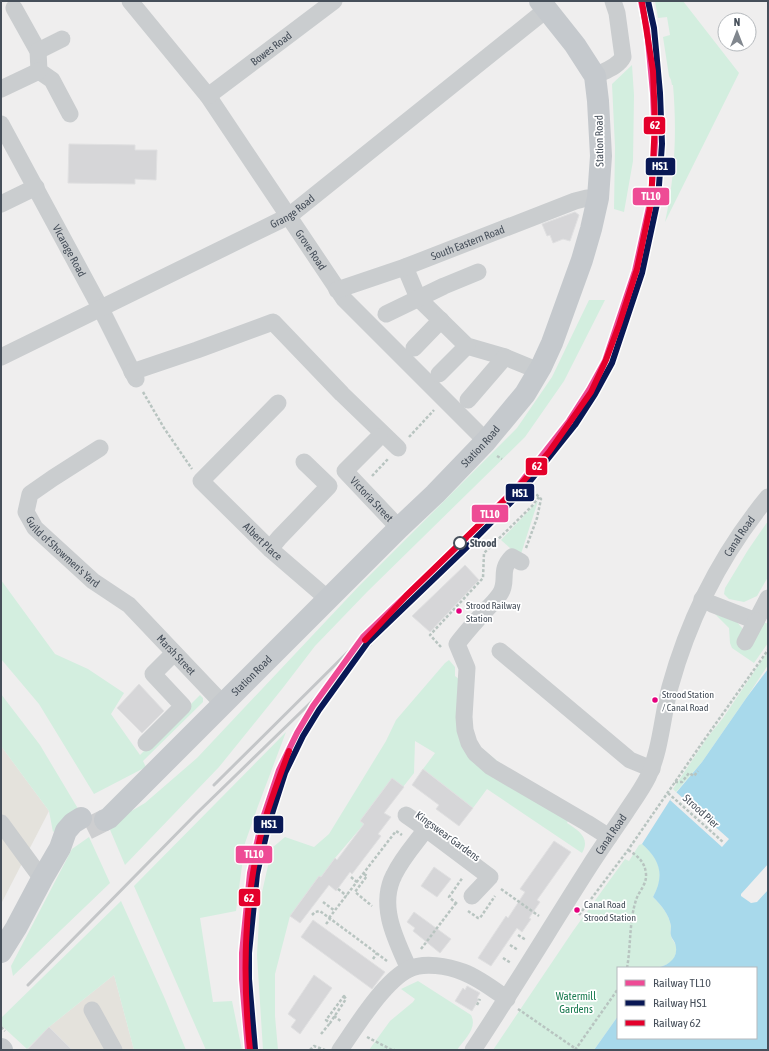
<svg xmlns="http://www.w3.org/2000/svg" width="769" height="1051" font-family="'Asap Condensed',sans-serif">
	<rect width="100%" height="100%" fill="#efeeee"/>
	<!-- commercial -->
	<path fill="#e4e2dc" d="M 1,746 L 49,811 L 1,904 Z
		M 114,975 L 134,1050 L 27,1049 L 49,1027 Z"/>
	<!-- green -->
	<path fill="#d3eedf" d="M 655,1 L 683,1 L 739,73 L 665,222 C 675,177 677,131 673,85 L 672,85 L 671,80 L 669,76 L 663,37 L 670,35 L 667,17 L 658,18 Z
		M 632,65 L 634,95 L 633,161 L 624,212 L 614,209 L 615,147 L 612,84 Z
		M 589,300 L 605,300 L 564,381 L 525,437 L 367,592 L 315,646 L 282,689 L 219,767 L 125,865 L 108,825 L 145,803 L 197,758 L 359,586 L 517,428 L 552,377 Z
		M 538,501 L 520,557 L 501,540 Z
		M 768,521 L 768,577 L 761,589 L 757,596 L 744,602 L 729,599 L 724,594 L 725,588 L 748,550 Z
		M 1,580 L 55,654 L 88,669 L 124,693 L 111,714 L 140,755 L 200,695 L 203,698 L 203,702 L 143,761 L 146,767 L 94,794 L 39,704 L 1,659 Z
		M 715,614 L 737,622 L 742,628 L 742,633 L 764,622 L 768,624 L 768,643 L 754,663 L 732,648 L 730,643 L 729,628 Z
		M 768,651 L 768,665 L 747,697 L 702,762 L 676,792 L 673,789 L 707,738 L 723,718 Z
		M 449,660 L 455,667 L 455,676 L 460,680 L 458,729 L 569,819 L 567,823 C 578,830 591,838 582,853 L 487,789 L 473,808 L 423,769 L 435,753 L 415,741 L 414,773 L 403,787 L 392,779 L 360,821 L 364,824 L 335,858 L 321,877 L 319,876 L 290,916 L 275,974 L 275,1016 L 278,1050 L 263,1050 L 257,955 L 260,901 L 272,848 L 285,837 L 314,847 L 329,834 L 386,741 L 396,720 L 445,663 Z
		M 1,694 L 40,745 L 80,812 L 53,832 L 49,811 L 1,746 Z
		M 286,732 L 258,806 L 245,843 L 236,911 L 200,918 L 213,1002 L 232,1001 L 242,1050 L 206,1050 L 134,886 Z
		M 89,837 L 110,883 L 13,976 L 11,966 L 72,849 Z
		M 642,844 C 661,860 665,876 653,897 C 661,905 669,914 671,926 C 671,929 670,932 671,935 C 671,939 675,942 676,946 C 680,975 635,968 618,968 L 618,1016 L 594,1050 L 493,1050 L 573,931 L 625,859 L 629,861 L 639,845 Z
		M 121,901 L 165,999 L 186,1050 L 134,1050 L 114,975 L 49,1027 L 27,1049 L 1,1025 L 1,1018 Z
		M 418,981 L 471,1015 C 478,1028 464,1040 457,1050 L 369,1050 L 390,1021 L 413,1002 L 415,999 L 401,989 Z"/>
	<!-- water -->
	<path fill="#a8d9eb" d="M 768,669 L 768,1050 L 594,1050 L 618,1016 L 618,1038 L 756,1038 L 756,968 L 655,968 C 668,966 680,958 675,943 C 674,940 671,938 671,935 C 670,933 671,929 671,926 C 669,914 661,905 653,897 C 665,875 660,860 642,844 L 670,800 L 702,762 L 747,697 Z"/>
	<!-- pier -->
	<path fill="#efeeee" d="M 676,792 L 729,839 L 722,847 L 670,800 Z
		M 768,864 L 768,890 L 757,902 L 751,903 L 741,896 L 741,894 Z"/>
	<!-- building -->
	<path fill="#d6d6d8" stroke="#e0e0e1" d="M 69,144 L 135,145 L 135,150 L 157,150 L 156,180 L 135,179 L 135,184 L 68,183 Z
		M 575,212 L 579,215 L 570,241 L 563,239 L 553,243 L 550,235 L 547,236 L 542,224 Z
		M 465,565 L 479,580 L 430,632 L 412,616 Z
		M 139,684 L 164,711 L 142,733 L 117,708 Z
		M 423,769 L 473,808 L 459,826 L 436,809 L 439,805 L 412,785 Z
		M 392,778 L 404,787 L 384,813 L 391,817 L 378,834 L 381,836 L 352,874 L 350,872 L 336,891 L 329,885 L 300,923 L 290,916 L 319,876 L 321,877 L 335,858 L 337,860 L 364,824 L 360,821 Z
		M 554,841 L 571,852 L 537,900 L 540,902 L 529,918 L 531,919 L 522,932 L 517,928 L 491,966 L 478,958 L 506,916 L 508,918 L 525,892 L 520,889 Z
		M 434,867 L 451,879 L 437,897 L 421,886 Z
		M 414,912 L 451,939 L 440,953 L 413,931 L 415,928 L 407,922 Z
		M 313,920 L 385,972 L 372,989 L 301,937 Z
		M 314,975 L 332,988 L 300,1034 L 291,1027 L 296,1020 L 288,1014 Z
		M 467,986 L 480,993 L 477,998 L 479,999 L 472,1011 L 455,1001 L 463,988 L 465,990 Z
		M 49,1027 L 72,1050 L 27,1050 Z"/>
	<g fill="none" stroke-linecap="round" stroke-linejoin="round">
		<!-- major-tunnel -->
		<path stroke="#cdced0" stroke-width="22" stroke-dasharray="22 11" stroke-linecap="butt" d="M 87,829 L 105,820"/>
		<!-- path -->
		<path stroke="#b8c4c0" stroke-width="2.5" stroke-dasharray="3 2" stroke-linecap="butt" d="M 143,392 L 164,428 L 192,469
			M 409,437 L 434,410
			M 497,456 L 502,459
			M 372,476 L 388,459
			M 526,548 L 537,518 L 541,499 L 534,492
			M 441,647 L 430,635 L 483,578 L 484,553 L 532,506 L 539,497
			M 675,782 L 682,782 L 689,773 L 694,776 L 698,771
			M 668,793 L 723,842
			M 364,874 L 367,876 L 355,892 L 372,906
			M 351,877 L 357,882
			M 338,889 L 347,896
			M 501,889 L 539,916
			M 323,902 L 335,911
			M 457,904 L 449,897 L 463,877
			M 468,911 L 478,918 L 480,918 L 495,896
			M 312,915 L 315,912 L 320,911 L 387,961
			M 579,915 L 628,850 L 702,743 L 768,650
			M 329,918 L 396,831 L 402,835
			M 326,924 L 330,919
			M 518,935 L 526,940
			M 510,945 L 518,950
			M 421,949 L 456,903
			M 503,958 L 511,963
			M 373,959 L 377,953
			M 627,968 C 631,946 629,922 636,900 C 639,891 647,884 646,874 C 645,862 638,856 628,850
			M 344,996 L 346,999 L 330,1023 L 326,1020 Z
			M 477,1005 L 480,999
			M 518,1009 L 576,1049
			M 334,1016 L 342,1022
			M 1,1027 L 5,1031
			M 321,1034 L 330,1023
			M 367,1037 L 392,1050 L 395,1050
			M 310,1050 L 314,1046 L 325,1050
			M 575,1050 L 618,989"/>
		<!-- minor -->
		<g stroke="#cacdcf" stroke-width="17">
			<path id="s1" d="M 130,1 L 208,96 L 344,299 L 486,441"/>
			<path d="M 14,8 L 38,51 L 39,71 L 52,80 L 70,114"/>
			<path d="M 38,51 L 62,39"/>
			<path d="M 595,76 C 604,71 618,67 623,57 L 617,13 L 613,1"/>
			<path d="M 1,89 L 39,71"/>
			<path id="s2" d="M 208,96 L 334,1"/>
			<path id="s3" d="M 1,124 L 101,309 L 136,379"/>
			<path d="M 1,204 L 36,187"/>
			<path d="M 405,267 L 418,298 L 467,346 L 505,357 L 539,371"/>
			<path id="s4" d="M 337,290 L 405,267 L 575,201 L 587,198 L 598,198"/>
			<path d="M 386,314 L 444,286 L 478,272"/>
			<path d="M 414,348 L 441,320"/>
			<path id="s5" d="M 1,357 L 289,216 L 547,9"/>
			<path d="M 132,372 L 197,350 L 273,322 L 342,394 L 398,448"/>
			<path d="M 439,374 L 467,346"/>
			<path d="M 468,400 L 505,357"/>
			<path id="s6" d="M 278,403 L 201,481 L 270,549 L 328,599"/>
			<path id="s7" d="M 379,437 L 345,471 L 399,528"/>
			<path id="s8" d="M 100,448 L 53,478 L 30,494 L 26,512 L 35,528 L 93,581 L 129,605 L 223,704"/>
			<path d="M 270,549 L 279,538 L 329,486 L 304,462"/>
			<path d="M 521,562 L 512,557 C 498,571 509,581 500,594 C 496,600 491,605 486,610 C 476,621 466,632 457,644 L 467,668 L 464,717 L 465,730 L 469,743 L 475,753 L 491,767 L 587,823 L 609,837"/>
			<path d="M 702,599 L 712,604 L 756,621 L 768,598"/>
			<path d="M 745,642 L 756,621"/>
			<path d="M 500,651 L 630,760 L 652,769"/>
			<path d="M 146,743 L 183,706 L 153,674 L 174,653"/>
			<path d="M 406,815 L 426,829"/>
			<path d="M 1,823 L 42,879"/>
			<path d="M 409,969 C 396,940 378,906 394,875 C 402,858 415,844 426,829 L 490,877 L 472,896"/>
			<path d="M 92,1010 L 114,1050"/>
			<path d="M 340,1050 C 356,1027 384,981 409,969 C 424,962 448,966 463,972 C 479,978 493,989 507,999"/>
			<path id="s9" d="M 473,1050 C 513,990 550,928 589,867 C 601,848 614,830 626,812 C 634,800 642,789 648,777 C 661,749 662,717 670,687 C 689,618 722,553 768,497"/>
		</g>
		<!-- major -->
		<g stroke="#c5c9cd" stroke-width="22">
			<path id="s10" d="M 105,820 L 109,818 L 399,528 L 435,494 L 486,441 L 525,394 L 541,367 L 552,343 L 582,260 L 591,229 L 598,198 L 601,156 L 598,101 L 595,76 L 575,45 L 540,1"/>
			<path d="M 1,952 L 16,928 L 42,879 L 60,848 L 66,831 L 73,823 L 81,818"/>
			<path d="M 1,1049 L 2,1050"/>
		</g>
		<!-- rail -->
		<path stroke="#c4c6c8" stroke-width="3" d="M 214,785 L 363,637
			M 28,985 L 197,813 L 370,645"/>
		<!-- rail-1 casing -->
		<g stroke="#fff" stroke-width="9">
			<path id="rail-1" d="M 248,1050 L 242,979 L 242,953 L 250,873 L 262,821 L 279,770 L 297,733 L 313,706 L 363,637 L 462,542 L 518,486 L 569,421 L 589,390 L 605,361 L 635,271 L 651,198 L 655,143 L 653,93 L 647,29 L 641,1"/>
		</g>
		<!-- rail-2 casing -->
		<g stroke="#fff" stroke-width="9">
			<path id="rail-2" d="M 255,1049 L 249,979 L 249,953 L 257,874 L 269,823 L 285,773 L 303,736 L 319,710 L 368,642 L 467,547 L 523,490 L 575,425 L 595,394 L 612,363 L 642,273 L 658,199 L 662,144 L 660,93 L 654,28 L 648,1"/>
		</g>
		<!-- rail-3 casing -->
		<g stroke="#fff" stroke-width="9">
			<path id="rail-3" d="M 365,640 L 406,596 L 519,486 L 549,452 L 591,392 L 606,360 L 619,325 L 637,269 L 651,203 L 655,122 L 653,71 L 642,2
				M 250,1050 C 242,974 243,898 264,823 C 271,799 280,775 289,751"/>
		</g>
		<!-- rail-1 -->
		<use href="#rail-1" stroke="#ee4b95" stroke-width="6"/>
		<!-- rail-2 -->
		<use href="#rail-2" stroke="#091855" stroke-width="6"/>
		<!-- rail-3 -->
		<use href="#rail-3" stroke="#e4002b" stroke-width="6"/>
	</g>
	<!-- markers -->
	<circle fill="#fff" stroke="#464f5a" stroke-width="2" cx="460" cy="543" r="6"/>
	<g fill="#e5007d" stroke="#fff" stroke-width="1.5">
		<circle cx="459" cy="611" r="3.5"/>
		<circle cx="655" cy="700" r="3.5"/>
		<circle cx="577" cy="910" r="3.5"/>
	</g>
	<g text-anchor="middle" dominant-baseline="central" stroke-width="3.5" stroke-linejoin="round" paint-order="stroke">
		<!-- bus labels -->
		<g font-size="10" fill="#464f5a" stroke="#fff" text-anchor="start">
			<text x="466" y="605">Strood Railway<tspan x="466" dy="13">Station</tspan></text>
			<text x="662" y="694">Strood Station<tspan x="662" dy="13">/ Canal Road</tspan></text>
			<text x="584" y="904">Canal Road<tspan x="584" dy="13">Strood Station</tspan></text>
		</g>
		<!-- street labels -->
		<g font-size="11" fill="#464f5a" stroke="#fff">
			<text stroke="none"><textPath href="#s2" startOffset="79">Bowes Road</textPath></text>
			<text transform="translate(599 141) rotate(-91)">Station Road</text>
			<text stroke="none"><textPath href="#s5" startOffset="326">Grange Road</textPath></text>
			<text stroke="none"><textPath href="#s4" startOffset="139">South Eastern Road</textPath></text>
			<text stroke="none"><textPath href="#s1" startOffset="308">Grove Road</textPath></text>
			<text stroke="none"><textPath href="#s3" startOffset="144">Vicarage Road</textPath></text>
			<text stroke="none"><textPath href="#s10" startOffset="530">Station Road</textPath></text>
			<text stroke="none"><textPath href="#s7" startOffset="87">Victoria Street</textPath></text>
			<text stroke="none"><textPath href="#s9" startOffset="584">Canal Road</textPath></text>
			<text stroke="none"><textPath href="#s6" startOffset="196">Albert Place</textPath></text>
			<text stroke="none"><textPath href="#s8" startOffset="157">Guild of Showmen's Yard</textPath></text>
			<text stroke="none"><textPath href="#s8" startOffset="311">Marsh Street</textPath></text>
			<text stroke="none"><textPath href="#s10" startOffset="206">Station Road</textPath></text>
			<text transform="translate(701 811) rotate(42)">Strood Pier</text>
			<text stroke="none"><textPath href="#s9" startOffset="256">Canal Road</textPath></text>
			<text transform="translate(448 836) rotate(36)">Kingswear Gardens</text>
		</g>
		<!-- stop labels -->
		<g font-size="11" font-weight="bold" fill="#464f5a" stroke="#fff" text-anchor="start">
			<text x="470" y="543">Strood</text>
		</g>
		<!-- park labels -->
		<g font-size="11" fill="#187a4f" stroke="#fff">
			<text x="576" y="996">Watermill<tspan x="576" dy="13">Gardens</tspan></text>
		</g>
	</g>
	<g stroke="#fff" stroke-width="1.5">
		<rect x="643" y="116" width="23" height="19" rx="4" fill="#e4002b"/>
		<rect x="645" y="157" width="31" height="19" rx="4" fill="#091855"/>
		<rect x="632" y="187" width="38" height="19" rx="4" fill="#ee4b95"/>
		<rect x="525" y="457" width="23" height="19" rx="4" fill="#e4002b"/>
		<rect x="505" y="483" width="30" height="19" rx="4" fill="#091855"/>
		<rect x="471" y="504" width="38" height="19" rx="4" fill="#ee4b95"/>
		<rect x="253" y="815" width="31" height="19" rx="4" fill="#091855"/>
		<rect x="235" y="845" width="38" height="19" rx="4" fill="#ee4b95"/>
		<rect x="238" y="888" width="23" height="19" rx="4" fill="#e4002b"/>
	</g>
	<g font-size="11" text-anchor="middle" font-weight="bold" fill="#fff">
		<text x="655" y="129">62</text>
		<text x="660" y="170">HS1</text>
		<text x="651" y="200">TL10</text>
		<text x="537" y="470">62</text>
		<text x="520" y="497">HS1</text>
		<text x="490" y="518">TL10</text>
		<text x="269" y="828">HS1</text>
		<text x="254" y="858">TL10</text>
		<text x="249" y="902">62</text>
	</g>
	<!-- border -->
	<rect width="769" height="1051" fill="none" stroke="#464f5a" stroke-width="4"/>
	<!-- legend -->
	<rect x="617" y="967" width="140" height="72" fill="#ffffff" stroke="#b5b9bd"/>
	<rect x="625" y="980" width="20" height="6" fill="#ee4b95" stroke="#b5b9bd"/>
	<text x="653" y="987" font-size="12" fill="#464f5a">Railway TL10</text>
	<rect x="625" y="1000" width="20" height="6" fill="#091855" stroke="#b5b9bd"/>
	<text x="653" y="1007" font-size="12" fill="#464f5a">Railway HS1</text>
	<rect x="625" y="1020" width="20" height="6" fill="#e4002b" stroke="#b5b9bd"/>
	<text x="653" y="1027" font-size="12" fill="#464f5a">Railway 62</text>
	<!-- north arrow -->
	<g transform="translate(737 32)"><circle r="19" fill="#ffffff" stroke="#b5b9bd"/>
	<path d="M0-3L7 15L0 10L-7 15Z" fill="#81878e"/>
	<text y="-6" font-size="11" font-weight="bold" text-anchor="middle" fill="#464f5a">N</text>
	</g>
</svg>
